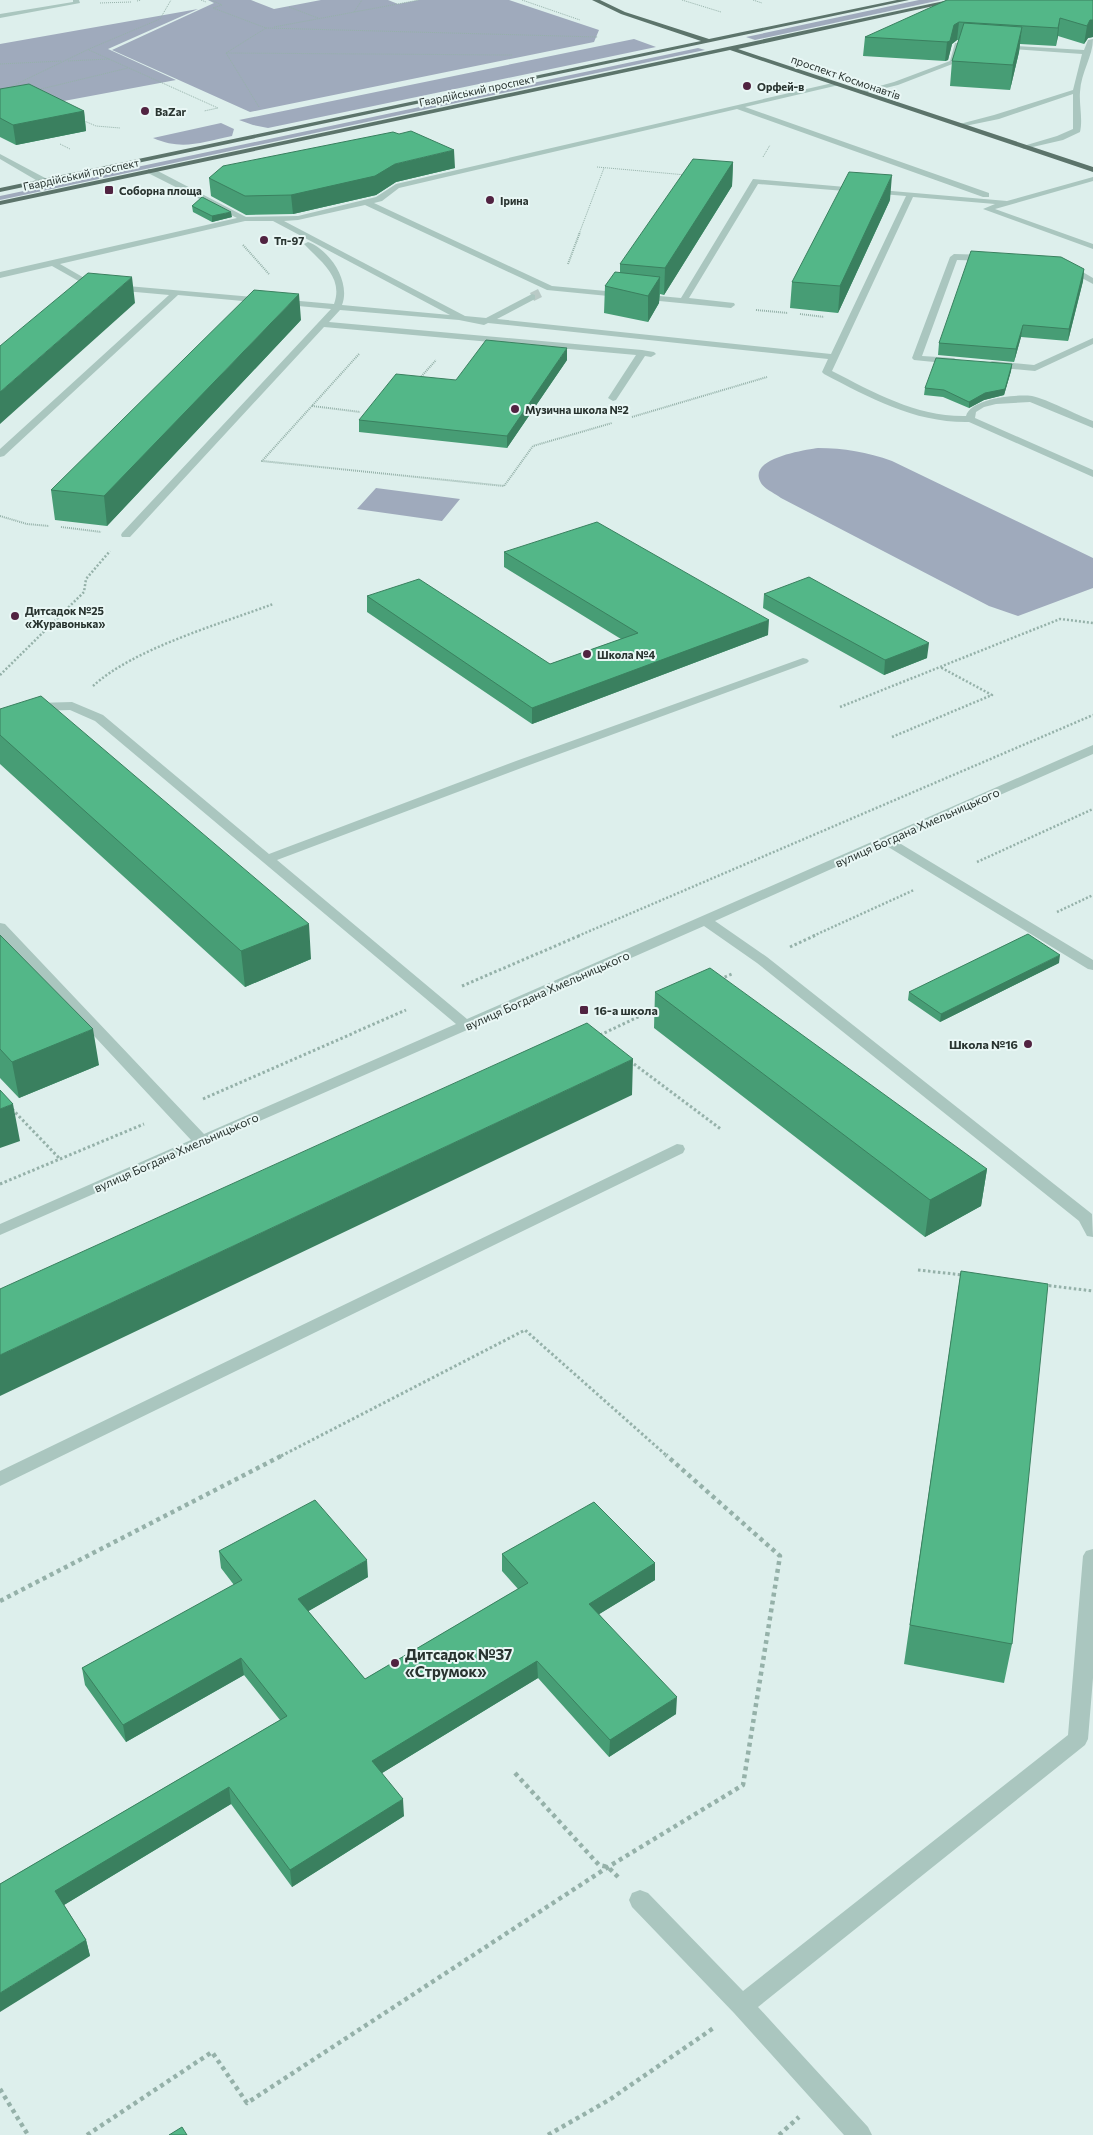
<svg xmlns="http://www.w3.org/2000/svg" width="1093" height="2135" font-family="Commissioner,sans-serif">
	<rect width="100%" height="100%" fill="#ddefec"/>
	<!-- green -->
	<path fill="#9faabc" d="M 208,0 L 251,0 L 274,9 L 321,0 L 388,0 L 398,4 L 419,0 L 509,0 L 599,30 L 594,42 L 250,112 L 112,50 L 214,3 Z
		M 919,0 L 941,0 L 755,40 L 746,37 Z
		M 198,9 L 108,49 L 176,80 L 53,103 L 0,93 L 0,44 Z
		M 634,39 L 656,47 L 268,128 L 253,125 L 239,120 Z
		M 698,48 L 705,50 L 0,200 L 0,196 Z
		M 221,123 L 234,129 L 232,136 C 201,142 183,151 153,138 Z
		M 818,448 C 844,448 867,452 892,461 L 1093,558 L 1093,588 L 1018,616 L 989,606 L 781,498 C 775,493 763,489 760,481 C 749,458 805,450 818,448 Z
		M 376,488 L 460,499 L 442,521 L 357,509 Z"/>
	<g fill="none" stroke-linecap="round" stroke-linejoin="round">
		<!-- minor-tunnel -->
		<path stroke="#b9cac6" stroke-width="9" stroke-dasharray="9 4.5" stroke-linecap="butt" d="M 532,297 L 540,293"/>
		<!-- path-far4 -->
		<path stroke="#95b1a9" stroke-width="1" stroke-dasharray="1 1" stroke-linecap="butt" d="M 201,0 L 206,2
			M 211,0 L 222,5 L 213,8 L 266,28 L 226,53
			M 522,0 L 580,20
			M 682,0 L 721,12
			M 753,0 L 762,3
			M 137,1 L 141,0
			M 100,3 L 131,2
			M 289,7 L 318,18
			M 354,12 L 362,0
			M 274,27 L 419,0
			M 266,28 L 598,37
			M 89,50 L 218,108 L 204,111
			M 68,61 L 109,59
			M 0,64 L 62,61
			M 37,90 L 128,68
			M 0,92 L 89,49 L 160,19 L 171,0
			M 259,107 L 226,53 L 512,55
			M 82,120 L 96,126 L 120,128
			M 60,144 L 70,149
			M 763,157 L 770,145
			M 597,167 L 686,175
			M 579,234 L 604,168"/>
		<!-- path-far3 -->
		<path stroke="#95b1a9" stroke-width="2" stroke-dasharray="1 1" stroke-linecap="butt" d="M 243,245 L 269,274
			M 568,264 L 580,232
			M 756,310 L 788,313
			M 800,314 L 824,317
			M 359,354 L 262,461 L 504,486 L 533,446 L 612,423
			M 420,378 L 436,360
			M 312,406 L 360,412
			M 632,417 L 767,377
			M 0,516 L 27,524 L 49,526
			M 61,527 L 101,532"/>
		<!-- path-far2 -->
		<path stroke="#95b1a9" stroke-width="2.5" stroke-dasharray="2 2" stroke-linecap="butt" d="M 0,675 L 84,592 L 86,579 L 110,551
			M 93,686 C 133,649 220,624 273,604
			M 840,707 L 1060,619 L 1093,623
			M 892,737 L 992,695 L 940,667
			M 977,862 L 1093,809
			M 1057,912 L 1093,895
			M 578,936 L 1093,715
			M 813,936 L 914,890"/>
		<!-- path-far1 -->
		<path stroke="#95b1a9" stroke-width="3" stroke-dasharray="2.5 2.5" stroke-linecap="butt" d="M 790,947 L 816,935
			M 720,979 L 732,974
			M 462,986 L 581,935
			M 600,1035 L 657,1008
			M 630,1061 L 722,1130
			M 203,1099 L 406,1010
			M 12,1109 L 60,1159
			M 0,1184 L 144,1124
			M 918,1270 L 963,1275
			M 1044,1285 L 1093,1291
			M 281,1456 L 525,1330 L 667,1456"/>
		<!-- path -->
		<path stroke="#95b1a9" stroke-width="4.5" stroke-dasharray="4 4" stroke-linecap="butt" d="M 0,1601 L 283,1455
			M 515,1773 L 599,1865 L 608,1867 L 618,1877
			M 0,2089 L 28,2135
			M 87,2135 L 212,2052 L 247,2103 L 608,1867 L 743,1785 L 780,1556 L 666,1455
			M 548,2135 L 609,2100 L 715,2027
			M 779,2135 L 799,2117"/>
		<!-- minor -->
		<path fill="#aac6bf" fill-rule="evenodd" d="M 73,0 L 79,0 L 80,3 L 0,18 L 0,14 L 73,2 Z
			M 1093,39 C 1093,56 1081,72 1080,92 C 1079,105 1083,119 1080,132 L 1063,140 L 1024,149 L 1020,147 L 1057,136 L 1073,129 L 1073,94 L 999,119 L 960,127 L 956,125 L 994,115 L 1073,90 L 1082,54 L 1000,48 L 997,46 L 998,45 L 1084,50 L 1088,40 Z
			M 955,43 L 977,43 L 980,45 L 977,47 L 960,46 L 955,63 L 898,85 L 861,94 L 858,92 L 894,82 L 950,61 Z
			M 837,82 L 840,84 L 839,85 L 745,107 L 989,193 L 989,197 L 983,197 L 737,109 L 399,188 L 382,201 L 374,203 L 552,286 L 681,298 L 753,179 L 1007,201 L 1093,177 L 1093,181 L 995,209 L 1093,244 L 1093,249 L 983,209 L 995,204 L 913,197 L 832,371 C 875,393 917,417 966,416 C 971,398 1016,394 1032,396 C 1047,399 1077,415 1093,421 L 1093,428 L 1030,402 L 996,404 L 984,407 L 976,412 L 975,418 L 1093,470 L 1093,477 L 969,422 C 915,423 870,398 824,374 L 822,372 L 828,359 L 488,323 L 484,325 L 459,320 L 340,310 L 329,322 L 642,350 L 654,352 L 656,354 L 651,357 L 645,356 L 616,400 L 613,401 L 608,398 L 636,355 L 324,327 L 130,537 L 122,537 L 121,535 L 122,533 L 331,309 L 178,295 L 4,456 L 0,457 L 0,449 L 169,295 L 91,288 L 52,266 L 0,278 L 0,272 L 237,218 L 148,173 L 148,169 L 154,169 L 246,217 L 298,216 L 376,197 L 396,184 ZM 758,184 L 906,196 L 831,354 L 497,319 L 535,299 L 535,295 L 532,294 L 486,318 L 465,316 L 284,221 L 298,220 L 365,205 L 547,290 L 731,308 L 735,305 L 734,303 L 689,298 ZM 245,221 L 273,221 L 450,315 L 342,305 C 351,282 330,250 308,242 L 304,244 C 320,261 344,277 334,304 L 93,283 L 60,264 Z
			M 0,154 L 47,179 L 48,181 L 41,183 L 0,159 Z
			M 954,254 L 989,255 L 993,258 L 989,261 L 957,260 L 922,356 L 954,358 L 959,361 L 954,364 L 914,360 L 912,358 L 950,257 Z
			M 1063,264 L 1069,264 L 1093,278 L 1093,284 L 1063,268 Z
			M 1093,338 L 1093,344 L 1035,371 L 992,367 L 987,364 L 992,361 L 1034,365 Z
			M 803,658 L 807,659 L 809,661 L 807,663 L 524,767 L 277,860 L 467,1019 L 1093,745 L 1093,754 L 896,841 L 1093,960 L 1093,970 L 1088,969 L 885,845 L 715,921 L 767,957 L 1092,1214 L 1093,1237 L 1087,1236 L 1079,1221 L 757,963 L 704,926 L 0,1235 L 0,1224 L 191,1140 L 0,935 L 0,923 L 5,924 L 204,1134 L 456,1024 L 95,721 L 70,710 L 37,711 L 0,723 L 0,715 L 36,703 L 72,702 L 103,715 L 269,854 L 516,761 Z
			M 677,1144 L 683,1145 L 685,1149 L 683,1153 L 0,1486 L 0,1471 Z
			M 1093,1549 L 1093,1678 L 1088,1739 L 1085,1745 L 758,2007 L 868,2127 L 872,2135 L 844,2135 L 734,2013 L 632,1907 L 629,1900 L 632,1893 L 640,1890 L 648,1893 L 743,1991 L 1068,1735 L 1083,1556 L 1086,1551 Z"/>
		<!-- major -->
		<path fill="#5c746b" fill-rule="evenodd" d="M 592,0 L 600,0 L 625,12 L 709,39 L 897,0 L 909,0 L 0,192 L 0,188 L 701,41 L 621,14 Z
			M 949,0 L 961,0 L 738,49 L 1093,167 L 1093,172 L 730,50 L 0,205 L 0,201 Z"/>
	</g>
	<!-- wall -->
	<path fill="#479d75" d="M 1093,0 L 1093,37 L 1088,38 L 1084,44 L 1058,36 L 1056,46 L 1020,44 L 1019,52 L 1010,90 L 950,86 L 952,61 L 959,40 L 957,40 L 952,44 L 948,60 L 945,61 L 863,56 L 865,37 Z
		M 0,89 L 84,111 L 86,131 L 16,145 L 0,137 Z
		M 733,162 L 732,186 L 664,295 L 660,294 L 659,303 L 648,322 L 604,313 L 605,286 L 620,273 L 620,264 Z
		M 455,168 L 396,182 L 376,195 L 293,214 L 246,215 L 211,196 L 209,178 Z
		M 890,200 L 838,313 L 790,308 L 792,282 Z
		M 192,206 L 232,217 L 212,222 L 193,212 Z
		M 1084,269 L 1083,281 L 1068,341 L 1021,337 L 1014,362 L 938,355 L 939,343 Z
		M 301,320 L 107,526 L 55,520 L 51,490 Z
		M 567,360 L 507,448 L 359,432 L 359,420 L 456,380 Z
		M 1012,364 L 1011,371 L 1004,395 L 984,400 L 969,408 L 943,397 L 924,395 L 925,388 Z
		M 504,552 L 768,635 L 532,724 L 367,612 L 367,596 L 550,664 L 621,639 L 504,567 Z
		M 764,594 L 927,658 L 884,675 L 763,608 Z
		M 0,709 L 311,959 L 245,987 L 0,764 Z
		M 0,935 L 99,1065 L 19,1098 L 0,1078 Z
		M 1059,963 L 940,1022 L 908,1000 L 909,992 Z
		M 655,992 L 987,1169 L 981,1206 L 925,1237 L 654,1028 Z
		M 961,1271 L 1012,1644 L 1004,1683 L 904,1664 Z
		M 219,1551 L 368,1577 L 308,1611 L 365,1679 L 518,1589 L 502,1571 L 502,1554 L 655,1563 L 655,1580 L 599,1614 L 676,1714 L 609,1757 L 538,1678 L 382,1773 L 404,1816 L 292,1887 L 231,1804 L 64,1905 L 86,1940 L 90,1956 L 0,1884 L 280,1720 L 244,1675 L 126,1742 L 85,1685 L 82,1668 L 234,1585 L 221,1568 Z"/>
	<!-- shaded-wall -->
	<path fill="#3a805f" d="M 1060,18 L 1058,36 L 1056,46 L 1058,28 Z
		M 1090,20 L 1093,20 L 1093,37 L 1088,38 L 1084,44 L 1087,26 Z
		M 959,22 L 957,40 L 952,44 L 948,60 L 945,61 L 947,42 L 954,25 Z
		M 1022,27 L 1019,52 L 1010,90 L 1013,65 Z
		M 84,111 L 86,131 L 16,145 L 13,125 Z
		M 454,150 L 455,168 L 396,182 L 376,195 L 293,214 L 291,195 L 395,164 Z
		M 733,162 L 732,186 L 664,295 L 665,268 Z
		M 892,175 L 890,200 L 838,313 L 840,286 Z
		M 231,212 L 232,217 L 212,222 L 212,216 Z
		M 1084,269 L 1083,281 L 1068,341 L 1069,329 Z
		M 132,277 L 135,303 L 0,424 L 0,392 Z
		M 660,277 L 659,303 L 648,322 L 648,296 Z
		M 299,294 L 301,320 L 107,526 L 104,496 Z
		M 1023,325 L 1021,337 L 1014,362 L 1016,349 Z
		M 567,348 L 567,360 L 507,448 L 507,436 Z
		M 1012,364 L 1011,371 L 1004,395 L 984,400 L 969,408 L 969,402 Z
		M 769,620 L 768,635 L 532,724 L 532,708 Z
		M 929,643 L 927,658 L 884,675 L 885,660 Z
		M 309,924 L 311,959 L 245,987 L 241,951 Z
		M 1060,955 L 1059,963 L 940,1022 L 941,1014 Z
		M 93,1029 L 99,1065 L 19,1098 L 12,1062 Z
		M 633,1059 L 632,1095 L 0,1396 L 0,1355 Z
		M 13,1104 L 20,1141 L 0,1148 L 0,1109 Z
		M 987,1169 L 981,1206 L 925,1237 L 930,1200 Z
		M 367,1560 L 368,1577 L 300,1616 L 298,1599 Z
		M 655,1563 L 655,1580 L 588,1621 L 589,1604 Z
		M 241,1658 L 244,1675 L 126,1742 L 123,1725 Z
		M 537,1661 L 538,1678 L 374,1778 L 372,1761 Z
		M 677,1697 L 676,1714 L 609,1757 L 610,1740 Z
		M 229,1787 L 231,1804 L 59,1908 L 55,1891 Z
		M 403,1799 L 404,1816 L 292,1887 L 290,1870 Z
		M 86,1940 L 90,1956 L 0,2012 L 0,1993 Z"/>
	<!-- building -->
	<path fill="#53b788" stroke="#3a805f" d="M 947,0 L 1093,0 L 1093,20 L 1090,20 L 1087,26 L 1060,18 L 1058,28 L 959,22 L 954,25 L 950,41 L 947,42 L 865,37 Z
		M 964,23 L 1022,27 L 1013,65 L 952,61 Z
		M 29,84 L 84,111 L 13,125 L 0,118 L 0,89 Z
		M 411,131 L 454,150 L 395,164 L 375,176 L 291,195 L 245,196 L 209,178 L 223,166 L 393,132 L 399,134 Z
		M 693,159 L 733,162 L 665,268 L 620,264 Z
		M 849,172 L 892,175 L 840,286 L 792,282 Z
		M 202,197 L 231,212 L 212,216 L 192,206 Z
		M 971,251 L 1061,257 L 1084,269 L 1069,329 L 1023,325 L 1016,349 L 939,343 Z
		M 615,272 L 660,277 L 648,296 L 605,286 Z
		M 88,273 L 132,277 L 0,392 L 0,346 Z
		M 254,290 L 299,294 L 104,496 L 51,490 Z
		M 486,340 L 567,348 L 507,436 L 359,420 L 396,374 L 456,380 Z
		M 936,358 L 1012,364 L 1005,389 L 985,393 L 969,402 L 944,390 L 925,388 Z
		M 597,522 L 769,620 L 532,708 L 367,596 L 419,579 L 550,664 L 638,633 L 504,552 Z
		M 809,577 L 929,643 L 885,660 L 764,594 Z
		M 41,696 L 309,924 L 241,951 L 0,735 L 0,709 Z
		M 1028,934 L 1060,955 L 941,1014 L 909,992 Z
		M 0,935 L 93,1029 L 12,1062 L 0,1049 Z
		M 710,968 L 987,1169 L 930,1200 L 655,992 Z
		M 587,1023 L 633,1059 L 0,1355 L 0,1289 Z
		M 0,1090 L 13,1104 L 0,1109 Z
		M 961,1271 L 1048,1284 L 1012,1644 L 910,1625 Z
		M 315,1500 L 367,1560 L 298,1599 L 365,1679 L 528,1583 L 502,1554 L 594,1502 L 655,1563 L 589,1604 L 677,1697 L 610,1740 L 537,1661 L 372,1761 L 403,1799 L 290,1870 L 229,1787 L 55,1891 L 86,1940 L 0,1993 L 0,1884 L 287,1716 L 241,1658 L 123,1725 L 82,1668 L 242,1580 L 219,1551 Z
		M 182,2127 L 187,2135 L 169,2135 Z"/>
	<!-- markers -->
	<g fill="#512341" stroke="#e9f7f5" stroke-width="2">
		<circle cx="747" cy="86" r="5"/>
		<circle cx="145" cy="111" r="5"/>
		<rect x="104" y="185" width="10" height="10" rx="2.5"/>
		<circle cx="490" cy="200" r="5"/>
		<circle cx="264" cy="240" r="5"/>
		<circle cx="515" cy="409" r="5"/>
		<circle cx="15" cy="616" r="5"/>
		<circle cx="587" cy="654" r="5"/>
		<rect x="579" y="1005" width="10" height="10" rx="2.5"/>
		<circle cx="1028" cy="1044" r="5"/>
		<circle cx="395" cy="1663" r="5"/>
	</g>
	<g text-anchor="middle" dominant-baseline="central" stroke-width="4" stroke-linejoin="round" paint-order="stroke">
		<!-- far-street labels -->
		<g font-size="11" fill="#293430" stroke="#e9f7f5">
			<text transform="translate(846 77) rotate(19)">проспект Космонавтів</text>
			<text transform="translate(477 90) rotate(-12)">Гвардійський проспект</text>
			<text transform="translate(81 174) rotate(-12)">Гвардійський проспект</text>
		</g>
		<!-- far-poi labels -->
		<g font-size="11" font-weight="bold" fill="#293430" stroke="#e9f7f5" text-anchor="start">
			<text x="757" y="86">Орфей-в</text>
			<text x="155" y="111">BaZar</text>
			<text x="119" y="190">Соборна площа</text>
			<text x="500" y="200">Ірина</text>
			<text x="274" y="240">Тп-97</text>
			<text x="525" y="409">Музична школа №2</text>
			<text x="25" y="610">Дитсадок №25<tspan x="25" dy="13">«Журавонька»</tspan></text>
			<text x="597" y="654">Школа №4</text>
		</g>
		<!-- street labels -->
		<g font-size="12" fill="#293430" stroke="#e9f7f5">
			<text transform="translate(917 827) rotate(-24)">вулиця Богдана Хмельницького</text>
			<text transform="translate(547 990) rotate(-24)">вулиця Богдана Хмельницького</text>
			<text transform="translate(176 1152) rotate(-24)">вулиця Богдана Хмельницького</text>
		</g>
		<!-- poi labels -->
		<g font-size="12" font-weight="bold" fill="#293430" stroke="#e9f7f5" text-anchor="start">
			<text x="594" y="1010">16-а школа</text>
			<text x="1018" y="1044" text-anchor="end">Школа №16</text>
		</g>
		<!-- near-poi labels -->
		<g font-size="15" font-weight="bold" fill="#293430" stroke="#e9f7f5" text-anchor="start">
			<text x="405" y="1654">Дитсадок №37<tspan x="405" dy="17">«Струмок»</tspan></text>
		</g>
	</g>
</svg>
